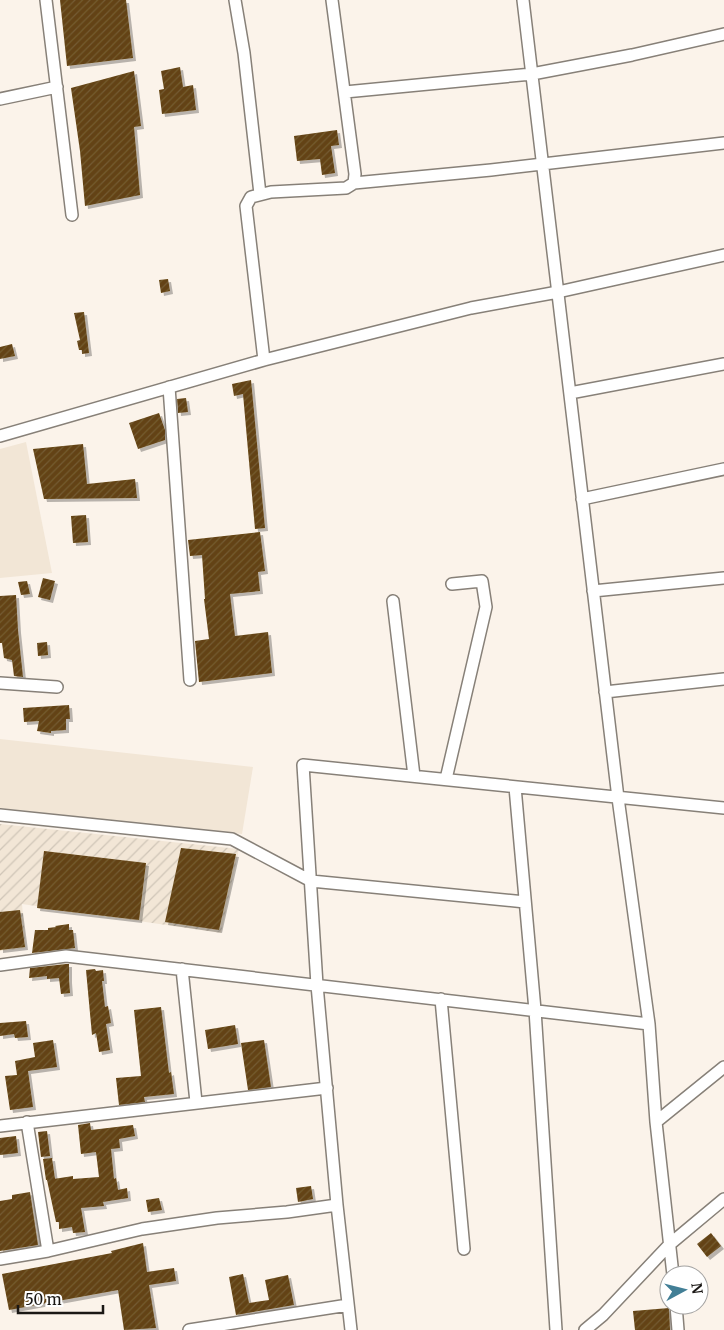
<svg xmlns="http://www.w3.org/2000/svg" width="724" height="1330" font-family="Merriweather,serif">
	<defs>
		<pattern id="industrial-furrows" width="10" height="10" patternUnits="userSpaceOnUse" patternTransform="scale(1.25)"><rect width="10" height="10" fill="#f2e6d6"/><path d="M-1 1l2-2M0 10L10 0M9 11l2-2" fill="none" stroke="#cfc5b7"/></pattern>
		<pattern id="building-hatch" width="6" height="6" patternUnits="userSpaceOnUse" patternTransform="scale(1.25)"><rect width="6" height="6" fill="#634312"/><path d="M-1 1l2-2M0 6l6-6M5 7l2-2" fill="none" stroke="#745b33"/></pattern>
		<filter id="shadow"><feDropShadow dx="3" dy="3" stdDeviation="0" flood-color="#0004"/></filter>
	</defs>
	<rect width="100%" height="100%" fill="#fbf3ea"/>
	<!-- built -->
	<path fill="#f2e6d6" d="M 26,442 L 52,573 L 0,578 L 0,449 Z
		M 0,739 L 253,767 L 242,834 L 0,808 Z"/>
	<!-- industrial -->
	<path fill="url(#industrial-furrows)" d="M 0,824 L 239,849 L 221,933 L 22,904 L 26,948 L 0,951 Z"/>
	<!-- building -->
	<path fill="url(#building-hatch)" filter="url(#shadow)" d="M 60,0 L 126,0 L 133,58 L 67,66 Z
		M 180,67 L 183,87 L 193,85 L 196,110 L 162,114 L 159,90 L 164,89 L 161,71 Z
		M 134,71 L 141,126 L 134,127 L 140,195 L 85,206 L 80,151 L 71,88 Z
		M 337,130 L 339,145 L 331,146 L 335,173 L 322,175 L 320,159 L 297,161 L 294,136 Z
		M 168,279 L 170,291 L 161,293 L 159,280 Z
		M 84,312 L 89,353 L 82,354 L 82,350 L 79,350 L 77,341 L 80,340 L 74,313 Z
		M 12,344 L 15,356 L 0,359 L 0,347 Z
		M 251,380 L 265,528 L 255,529 L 243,394 L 234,396 L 232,384 Z
		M 186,398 L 188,412 L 178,413 L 177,399 Z
		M 159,413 L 165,430 L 165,440 L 138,449 L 129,423 Z
		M 83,444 L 87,484 L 135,479 L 137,498 L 44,499 L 33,449 Z
		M 86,515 L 88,542 L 73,543 L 71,516 Z
		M 260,532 L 265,571 L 258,572 L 260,591 L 230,594 L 235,636 L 268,632 L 272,673 L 199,682 L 195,641 L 209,639 L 204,599 L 205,599 L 202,555 L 190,556 L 188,540 Z
		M 43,578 L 55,581 L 50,600 L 38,597 Z
		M 27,581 L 30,594 L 21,595 L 18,582 Z
		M 16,595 L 18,630 L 23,677 L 14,676 L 12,660 L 4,658 L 2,643 L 0,643 L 0,596 Z
		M 47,642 L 48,655 L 38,656 L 37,643 Z
		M 69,705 L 70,719 L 66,719 L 66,730 L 51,731 L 51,733 L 37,731 L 39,721 L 24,722 L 23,708 Z
		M 181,848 L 236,854 L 219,930 L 165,922 Z
		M 44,851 L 146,863 L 139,920 L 37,908 Z
		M 20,910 L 25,947 L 0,950 L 0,912 Z
		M 69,924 L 69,930 L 73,930 L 75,948 L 32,953 L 35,930 L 48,930 L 48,928 L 56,927 L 55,926 Z
		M 66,964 L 69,964 L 69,980 L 70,993 L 61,994 L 59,978 L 47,979 L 47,976 L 29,978 L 30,968 Z
		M 95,969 L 96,971 L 103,970 L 104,981 L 102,981 L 105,1007 L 108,1006 L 111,1023 L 106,1024 L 110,1050 L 99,1052 L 96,1033 L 92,1035 L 86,970 Z
		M 161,1007 L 169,1073 L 171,1072 L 174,1094 L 144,1097 L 145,1102 L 119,1105 L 116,1078 L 141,1076 L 134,1010 Z
		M 26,1021 L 28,1037 L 15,1038 L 14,1034 L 0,1036 L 0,1023 Z
		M 235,1025 L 238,1044 L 208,1049 L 205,1030 Z
		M 53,1040 L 57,1067 L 28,1071 L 33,1107 L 10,1110 L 5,1076 L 17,1075 L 15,1061 L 35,1057 L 33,1043 Z
		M 264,1040 L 271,1087 L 248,1090 L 241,1043 Z
		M 90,1123 L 91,1130 L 133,1125 L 135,1136 L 119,1139 L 120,1148 L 111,1149 L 114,1179 L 116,1178 L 118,1190 L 127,1188 L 128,1198 L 103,1202 L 104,1206 L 81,1208 L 85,1232 L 73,1233 L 72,1227 L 59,1229 L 59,1222 L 56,1222 L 47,1180 L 73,1176 L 73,1179 L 99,1177 L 96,1152 L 81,1154 L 78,1125 Z
		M 47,1131 L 50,1156 L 41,1157 L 38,1132 Z
		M 16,1136 L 18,1153 L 0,1155 L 0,1138 Z
		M 52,1158 L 55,1179 L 46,1180 L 43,1159 Z
		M 311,1186 L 313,1199 L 298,1202 L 296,1188 Z
		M 30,1192 L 38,1245 L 0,1251 L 0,1201 L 12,1199 L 12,1195 Z
		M 159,1198 L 162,1210 L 148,1212 L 146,1200 Z
		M 711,1233 L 721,1246 L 707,1257 L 697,1244 Z
		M 143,1243 L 147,1272 L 174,1268 L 176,1281 L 149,1285 L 156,1328 L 124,1330 L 118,1290 L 9,1310 L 2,1274 L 112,1253 L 111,1251 Z
		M 243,1274 L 249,1303 L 269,1300 L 265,1280 L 288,1275 L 294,1305 L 236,1315 L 229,1277 Z
		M 669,1308 L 670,1330 L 635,1330 L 633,1311 Z"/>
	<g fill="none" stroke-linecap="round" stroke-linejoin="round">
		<!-- minor casing -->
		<g stroke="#878078" stroke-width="14">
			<path id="minor" d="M 46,0 L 72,215
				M 235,0 L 244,53 L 260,194
				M 332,0 L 355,174 L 354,183
				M 523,0 L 618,798 L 649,1024 L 656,1122 L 673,1275
				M 345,92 L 532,74 L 632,55 L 724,34
				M 0,99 L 57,87
				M 264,360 L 246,206 L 251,197 L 271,192 L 346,188 L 354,183 L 491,170 L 724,143
				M 169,387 L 190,680
				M 570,393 L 724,364
				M 0,436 L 264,360 L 471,308 L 558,292 L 724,255
				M 582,499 L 724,469
				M 593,591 L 724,578
				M 393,601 L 414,776
				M 0,683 L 57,687
				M 605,692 L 724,679
				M 446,779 L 486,607 L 482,581 L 452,584
				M 515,787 L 535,1010 L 556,1330
				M 0,815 L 232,839 L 311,881 L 525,902
				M 0,965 L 66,956 L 649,1024
				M 182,969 L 196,1102
				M 441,999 L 464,1249
				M 27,1122 L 48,1251
				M 656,1122 L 724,1067
				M 0,1126 L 327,1088
				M 0,1259 L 48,1251 L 142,1229 L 217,1218 L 287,1212 L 337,1205
				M 676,1305 L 678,1330
				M 189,1330 L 348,1305
				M 351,1330 L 337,1205 L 317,985 L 303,765 L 724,808
				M 585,1330 L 603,1315 L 670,1244 L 724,1199"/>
		</g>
		<!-- minor -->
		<use href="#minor" stroke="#fff" stroke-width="11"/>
	</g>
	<!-- north arrow -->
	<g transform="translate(684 1290) rotate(83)"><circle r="24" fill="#ffffff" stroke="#a3a2a1"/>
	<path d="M0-4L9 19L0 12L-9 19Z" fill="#427f96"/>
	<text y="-8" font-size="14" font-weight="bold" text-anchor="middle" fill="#1a1714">N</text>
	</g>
	<!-- scale -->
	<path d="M18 1305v8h85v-8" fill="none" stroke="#1a1714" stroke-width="2.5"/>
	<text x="25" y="1305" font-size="15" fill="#1a1714" stroke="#ffffff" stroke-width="4" paint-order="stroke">50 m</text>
</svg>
